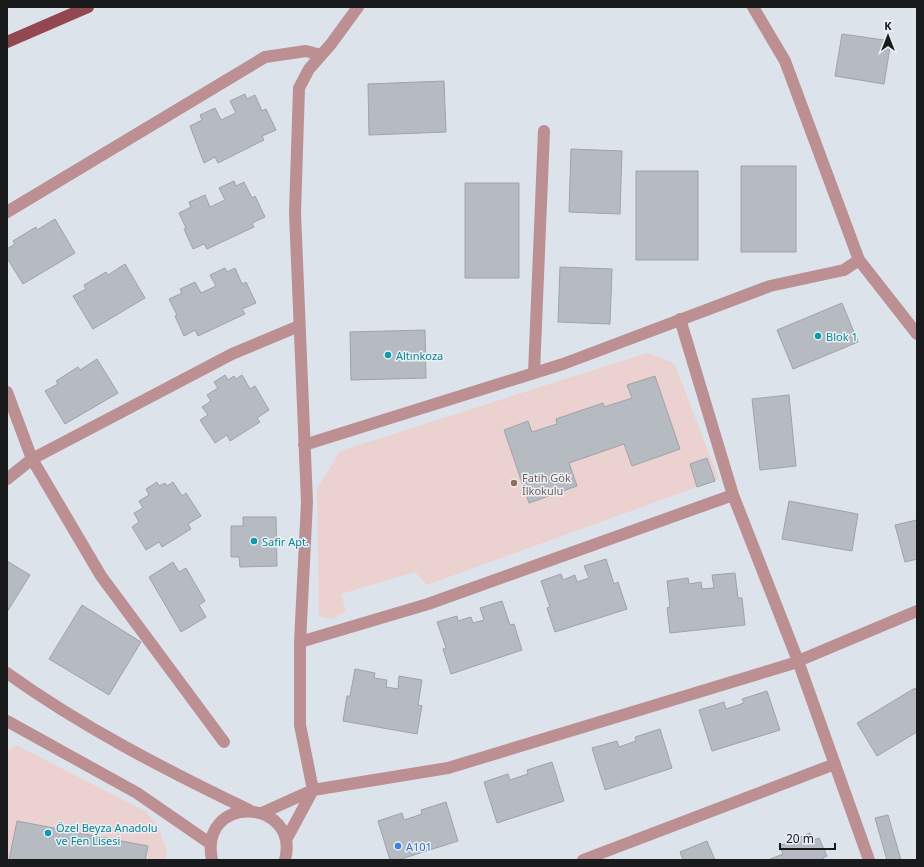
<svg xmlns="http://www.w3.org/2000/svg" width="924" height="867" font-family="'Noto Sans',sans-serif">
	<rect width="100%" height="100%" fill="#dde3ea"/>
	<!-- education -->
	<path fill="#ecd1d1" d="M 647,353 L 674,363 L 719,479 L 427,585 L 415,572 L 341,594 L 346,611 L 333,619 L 319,616 L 317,489 L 340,451 Z
		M 16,745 L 145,811 L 158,826 L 167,851 L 165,860 L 7,860 L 7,751 Z"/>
	<!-- building -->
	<path fill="#b6bbc2" stroke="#9da3a9" d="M 842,34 L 891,41 L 884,84 L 835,76 Z
		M 444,81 L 446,132 L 369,135 L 368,84 Z
		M 245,94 L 247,99 L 255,95 L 262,111 L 266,109 L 276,130 L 262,136 L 264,140 L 218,163 L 215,157 L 204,163 L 190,126 L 202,120 L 200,115 L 215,108 L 221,120 L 236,113 L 230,101 Z
		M 571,149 L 622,151 L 620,214 L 569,212 Z
		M 741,166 L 796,166 L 796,252 L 741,252 Z
		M 636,171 L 698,171 L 698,260 L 636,260 Z
		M 234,181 L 236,186 L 244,182 L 252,198 L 255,196 L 265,217 L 252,223 L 254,227 L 207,249 L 204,244 L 193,249 L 184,229 L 186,228 L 179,213 L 191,207 L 189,202 L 205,195 L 210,207 L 225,200 L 219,188 Z
		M 465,183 L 519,183 L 519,278 L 465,278 Z
		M 55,219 L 75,253 L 23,284 L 7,258 L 7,249 L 15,244 L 13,241 L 36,227 L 37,230 Z
		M 125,264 L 145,298 L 93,329 L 73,296 L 86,289 L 84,285 L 106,272 L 108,275 Z
		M 560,267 L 612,269 L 610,324 L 558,322 Z
		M 225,268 L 227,272 L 235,268 L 242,284 L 246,282 L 256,303 L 242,309 L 245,314 L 198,336 L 195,330 L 184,336 L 175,316 L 177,315 L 169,299 L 182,293 L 180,289 L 195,282 L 201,293 L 216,286 L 210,275 Z
		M 842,303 L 858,342 L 793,369 L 777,330 Z
		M 425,330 L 426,378 L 351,380 L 350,332 Z
		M 97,359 L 118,393 L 65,424 L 45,391 L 58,384 L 56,381 L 78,367 L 80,370 Z
		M 225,375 L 228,380 L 234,376 L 236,379 L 242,375 L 250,389 L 255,386 L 269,410 L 257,418 L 260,422 L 230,441 L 227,435 L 215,443 L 200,420 L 208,415 L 202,407 L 211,401 L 207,395 L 218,388 L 214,382 Z
		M 655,376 L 680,449 L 632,466 L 624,444 L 569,463 L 577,486 L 529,503 L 504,430 L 528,421 L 532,432 L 557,424 L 556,419 L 603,403 L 604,407 L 632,398 L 627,385 Z
		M 789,395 L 796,466 L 760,470 L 752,399 Z
		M 707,458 L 715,481 L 697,487 L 690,464 Z
		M 157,482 L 159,486 L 165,483 L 167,486 L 173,482 L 182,496 L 186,493 L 201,516 L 188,524 L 191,529 L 162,547 L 159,542 L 146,550 L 132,527 L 139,522 L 134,513 L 143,508 L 139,501 L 149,495 L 146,489 Z
		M 789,501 L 858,514 L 852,551 L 782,539 Z
		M 243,517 L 276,517 L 277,566 L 240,567 L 239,557 L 231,557 L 231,526 L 243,526 Z
		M 917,520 L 917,559 L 905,562 L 895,525 Z
		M 606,559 L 614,584 L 618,582 L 627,609 L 555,632 L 547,608 L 550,607 L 541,581 L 561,574 L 563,580 L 575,575 L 577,582 L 589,578 L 584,566 Z
		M 7,561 L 30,575 L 7,612 Z
		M 173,562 L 179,572 L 186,568 L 205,601 L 199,605 L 206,617 L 181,632 L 149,577 Z
		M 735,573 L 738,598 L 742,598 L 745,625 L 670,633 L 667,608 L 670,607 L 667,581 L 688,578 L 689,584 L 701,582 L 702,589 L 714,588 L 712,575 Z
		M 502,601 L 510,625 L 514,624 L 522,650 L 451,674 L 443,649 L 446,648 L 437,622 L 457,616 L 458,621 L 471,617 L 473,623 L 484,620 L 480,608 Z
		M 82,605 L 141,642 L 109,695 L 49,659 Z
		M 355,669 L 375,673 L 374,678 L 387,680 L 386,687 L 398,689 L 399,676 L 422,680 L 418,705 L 422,706 L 417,734 L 343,721 L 347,696 L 350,696 Z
		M 915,688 L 917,692 L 917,732 L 877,756 L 857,723 Z
		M 767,691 L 780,730 L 712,751 L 699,710 L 724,702 L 726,709 L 744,703 L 742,699 Z
		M 660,729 L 672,768 L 605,790 L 592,748 L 617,741 L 619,747 L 636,741 L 635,737 Z
		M 552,762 L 564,801 L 497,823 L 484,782 L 508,774 L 510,780 L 528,774 L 527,770 Z
		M 446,802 L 458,841 L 398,860 L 390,860 L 378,821 L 402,813 L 404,820 L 422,814 L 421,810 Z
		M 888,815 L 901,860 L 887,860 L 875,818 Z
		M 17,821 L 148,846 L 145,860 L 9,860 Z
		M 810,833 L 813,840 L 819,838 L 827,856 L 823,858 L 824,860 L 768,860 L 783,854 L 779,846 Z
		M 707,841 L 715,860 L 683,860 L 680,852 Z"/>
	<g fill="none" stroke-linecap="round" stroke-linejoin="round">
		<!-- minor -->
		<path stroke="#bc8f92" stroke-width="12" d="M 753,7 L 785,61 L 859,260 L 917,334
			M 7,212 L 265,57 L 306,51 L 321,55
			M 680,319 L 733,495 L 798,661 L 869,860
			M 534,373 L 544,131
			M 7,392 L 32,459 L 101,576 L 224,742
			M 304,445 L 563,364 L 770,286 L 844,270 L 859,260
			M 7,479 L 32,459 L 232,354 L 299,326
			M 300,642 L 428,604 L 733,495
			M 7,673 C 82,727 166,770 249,810
			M 7,721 L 137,793 L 211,844
			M 262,813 L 313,790 L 448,768 L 791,664 L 917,611
			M 286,840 L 313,790 L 300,725 L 300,642 L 307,502 L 295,213 L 299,88 L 309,69 L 331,44 L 358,7
			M 212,860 C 198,793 301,798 285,860
			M 583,860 L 835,764"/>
		<!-- major -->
		<path stroke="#934750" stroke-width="12" d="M 7,42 L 88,7"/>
	</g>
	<!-- markers -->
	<g fill="#0f9aa8" stroke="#eaf0f7" stroke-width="1.5">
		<circle cx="818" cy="336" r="4"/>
		<circle cx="388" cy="355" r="4"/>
		<circle cx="254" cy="541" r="4"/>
		<circle cx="48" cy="833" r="4"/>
	</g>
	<circle fill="#8d6e63" stroke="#eaf0f7" stroke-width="1.5" cx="514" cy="483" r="4"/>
	<circle fill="#3f7fe0" stroke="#eaf0f7" stroke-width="1.5" cx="398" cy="846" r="4"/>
	<g text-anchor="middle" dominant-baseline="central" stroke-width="3" stroke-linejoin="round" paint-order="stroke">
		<!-- culture labels -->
		<g font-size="11" fill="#0d838f" stroke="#eaf0f7" text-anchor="start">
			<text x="826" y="336">Blok 1</text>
			<text x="396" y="355">Altınkoza</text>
			<text x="262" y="541">Safir Apt.</text>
			<text x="56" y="827">Özel Beyza Anadolu<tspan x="56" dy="13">ve Fen Lisesi</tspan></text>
		</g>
		<!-- education labels -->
		<g font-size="11" fill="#785e54" stroke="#eaf0f7" text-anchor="start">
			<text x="522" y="477">Fatih Gök<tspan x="522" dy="13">İlkokulu</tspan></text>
		</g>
		<!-- shop labels -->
		<g font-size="11" fill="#366cbe" stroke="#eaf0f7" text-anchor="start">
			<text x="406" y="846">A101</text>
		</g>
	</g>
	<!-- border -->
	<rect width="924" height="867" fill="none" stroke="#181a1c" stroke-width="16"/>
	<!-- north arrow -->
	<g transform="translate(888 36)" stroke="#eaf0f7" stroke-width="3" paint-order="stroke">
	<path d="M0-3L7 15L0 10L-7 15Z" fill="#181a1c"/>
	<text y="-6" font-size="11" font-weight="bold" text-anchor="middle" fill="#181a1c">K</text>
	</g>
	<!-- scale -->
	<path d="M780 843v6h55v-6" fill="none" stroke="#181a1c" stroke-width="2"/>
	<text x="786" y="843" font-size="12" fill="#181a1c" stroke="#eaf0f7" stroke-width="3" paint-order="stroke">20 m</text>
</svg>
